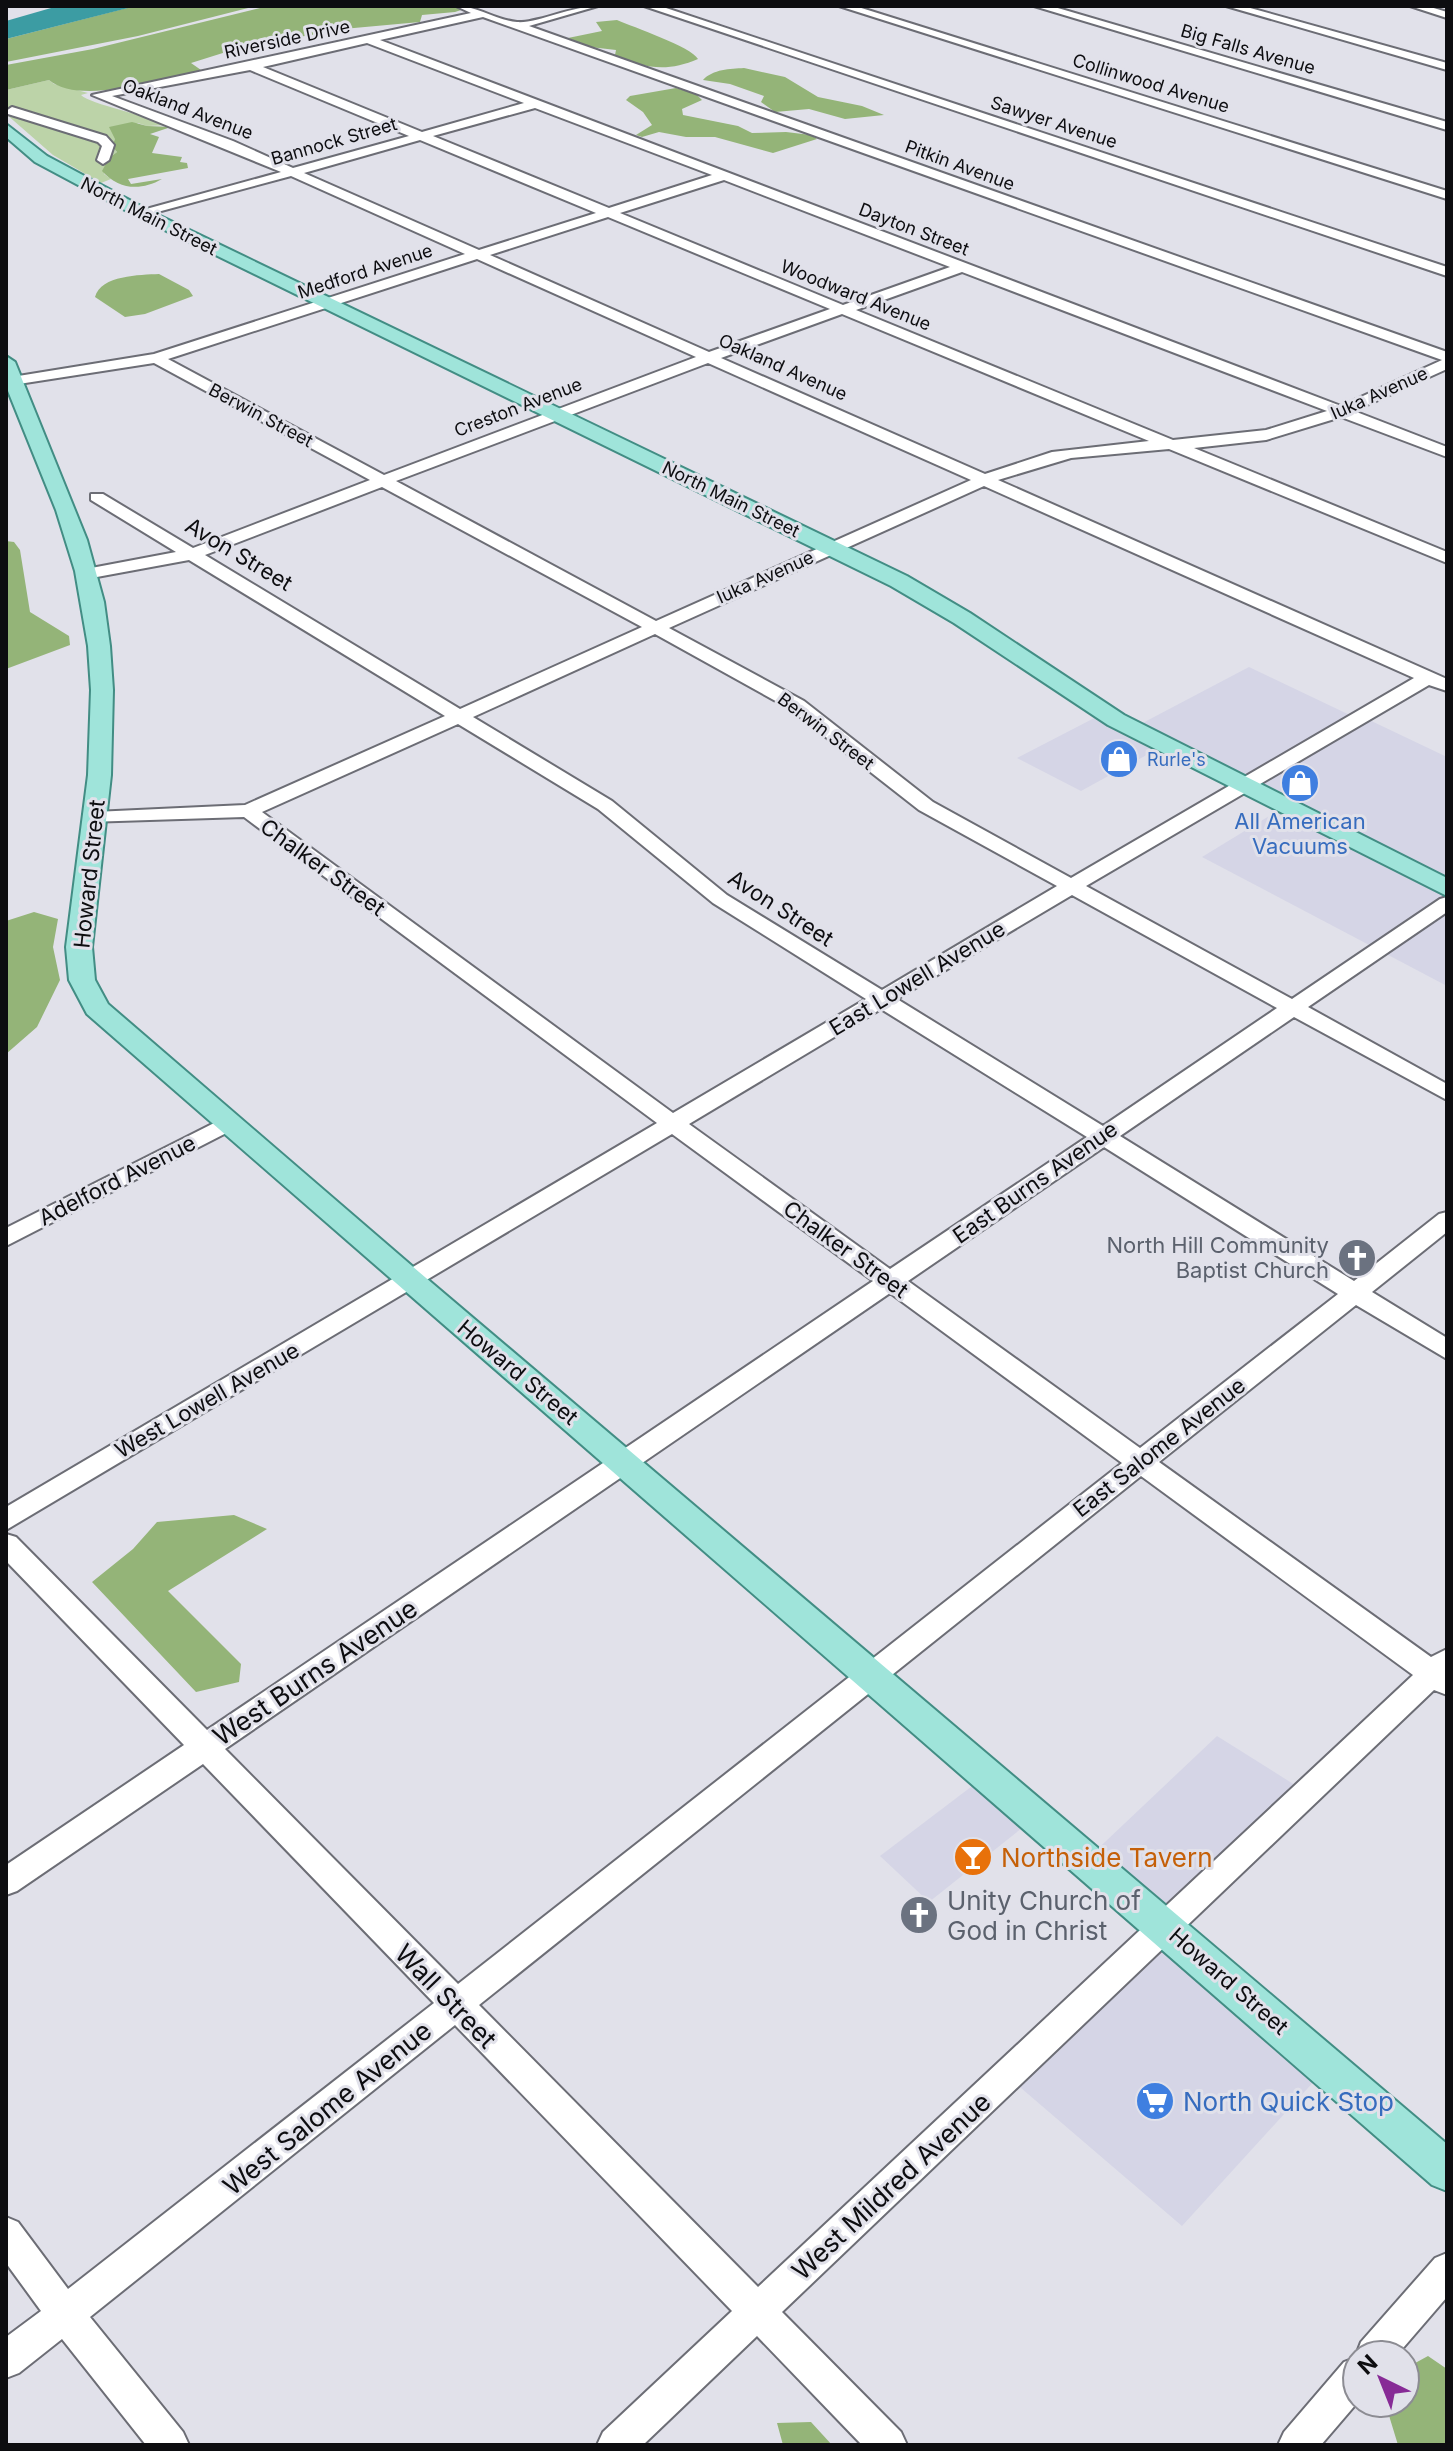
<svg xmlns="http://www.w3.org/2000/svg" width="1453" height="2451" font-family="Inter,sans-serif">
	<rect width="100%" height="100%" fill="#e1e1ea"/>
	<!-- built -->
	<path fill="#d5d5e6" d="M 1249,667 L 1354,717 L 1242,783 L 1135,727 Z
		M 1104,713 L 1163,746 L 1081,791 L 1017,758 Z
		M 1363,717 L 1447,757 L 1447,986 L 1202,857 L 1284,807 L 1241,786 Z
		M 1217,1736 L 1306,1792 L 1166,1927 L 1328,2066 L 1182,2226 L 1007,2076 L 1166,1927 L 1087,1859 Z
		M 988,1774 L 1037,1816 L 929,1902 L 880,1856 Z"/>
	<!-- green -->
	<path fill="#bcd3a8" d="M 49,80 L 54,84 L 88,93 L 81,95 C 89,104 150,116 167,125 L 147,126 L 138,123 L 115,139 L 112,146 L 117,152 L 109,158 L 104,174 L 111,179 L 101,183 L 53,155 L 6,114 L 6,90 Z"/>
	<!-- forest -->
	<path fill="#94b478" d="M 135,6 L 256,6 L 138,36 L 6,62 L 6,39 Z
		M 268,6 L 473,6 L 455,12 L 422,15 L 420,22 L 343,29 L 344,33 L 293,37 L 281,43 L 226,52 L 191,63 L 201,70 C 165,79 79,106 49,80 L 6,90 L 6,65 L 93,49 Z
		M 617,20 C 633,27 692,47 698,59 C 668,72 645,69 615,55 L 616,50 L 590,47 L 568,38 L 602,31 L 596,22 Z
		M 744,68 L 785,77 L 818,97 L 862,106 L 884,115 L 845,119 L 809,109 L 775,112 L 761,102 L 764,96 L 730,84 L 703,80 C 713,69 730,69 744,68 Z
		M 676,88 L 696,94 L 702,100 L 682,109 L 683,115 L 738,126 L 752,133 L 786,132 L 811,135 L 817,139 L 773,153 L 715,137 L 686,137 L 659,132 L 642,137 L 636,135 L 652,125 L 643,112 L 626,100 L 630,96 Z
		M 132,122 L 147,126 L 171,127 L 150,134 L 159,137 L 152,153 L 182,157 L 180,162 L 187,163 L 188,168 L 128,179 L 131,184 L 162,179 C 141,191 119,190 102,171 L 109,158 L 117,152 L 112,146 L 115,139 L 109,127 Z
		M 159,274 L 189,290 L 193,296 L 145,314 L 125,317 L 95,297 C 101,275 140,275 159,274 Z
		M 6,541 L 14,542 L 20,550 L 30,612 L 69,636 L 70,645 L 6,669 Z
		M 34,912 L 58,919 L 53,947 L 60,980 L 37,1027 L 6,1054 L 6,921 Z
		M 234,1515 L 267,1529 L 168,1591 L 241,1664 L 239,1682 L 196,1692 L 92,1582 L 133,1549 L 157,1522 Z
		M 1428,2356 L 1447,2369 L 1447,2445 L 1398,2445 L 1387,2409 L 1389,2403 L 1405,2403 L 1406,2368 Z
		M 811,2422 L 832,2445 L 783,2445 L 777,2423 Z"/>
	<!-- water -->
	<path fill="#3c9ca3" d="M 58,6 L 136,6 L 6,39 L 6,21 Z"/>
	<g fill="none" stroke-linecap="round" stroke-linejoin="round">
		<!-- minor casing -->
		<g stroke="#6c6d75" stroke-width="4">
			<path id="minor" d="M 456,6 C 478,6 495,20 517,22 C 535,24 572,6 598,6 L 529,26 L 1447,352 L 1447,369 L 1354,411 L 1447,447 L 1447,457 L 1341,417 L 1266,440 L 1194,448 L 1447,552 L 1447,563 L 1169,449 L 1071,458 L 998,480 L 1447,679 L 1447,691 L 1429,685 L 1086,886 L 1292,999 L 1440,899 L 1447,897 L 1447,912 L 1308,1007 L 1447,1084 L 1447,1100 L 1294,1017 L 1120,1136 L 1354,1281 L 1439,1214 L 1447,1212 L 1447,1232 L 1372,1292 L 1447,1338 L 1447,1359 L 1356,1305 L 1159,1462 L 1431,1657 L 1447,1649 L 1447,1695 L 1434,1690 L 782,2312 L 901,2432 L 907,2445 L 862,2445 L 757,2336 L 643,2445 L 597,2445 L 603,2432 L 732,2311 L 455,2025 L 90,2317 L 183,2432 L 189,2445 L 146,2445 L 62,2339 L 19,2373 L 6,2378 L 6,2337 L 41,2311 L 6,2263 L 6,2217 L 18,2222 L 68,2289 L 434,2003 L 203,1764 L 17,1891 L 6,1895 L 6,1865 L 184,1745 L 6,1561 L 6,1534 L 16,1537 L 207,1730 L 873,1281 L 672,1134 L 6,1530 L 6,1507 L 657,1123 L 244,817 L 87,822 L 84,818 L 87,814 L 94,812 L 245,805 L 445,716 L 189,560 L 86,579 L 78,574 L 86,569 L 176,552 L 91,500 L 91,494 L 103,494 L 193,548 L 370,480 L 154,363 L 6,386 L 6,378 L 154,354 L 465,254 L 291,176 L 139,217 L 139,211 L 281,172 L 92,95 L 471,13 ZM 483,17 L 1442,360 L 1341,406 L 380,40 ZM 367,43 L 524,103 L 422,132 L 263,67 ZM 250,70 L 409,136 L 293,168 L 233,141 L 112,96 ZM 535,108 L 712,175 L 609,208 L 433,136 ZM 420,140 L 596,213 L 479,250 L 304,173 ZM 724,180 L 950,267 L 843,305 L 620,213 ZM 608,217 L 830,309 L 709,352 L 490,255 ZM 477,259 L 696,357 L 384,475 L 168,359 ZM 962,272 L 1327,411 L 1266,430 L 1173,440 L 856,310 ZM 842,314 L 1149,441 L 1052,452 L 985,474 L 721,358 ZM 708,363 L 971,480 L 656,621 L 396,481 ZM 984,486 L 1414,678 L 1071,878 L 933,802 L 804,701 L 669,628 ZM 382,487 L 642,627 L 460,709 L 205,555 ZM 655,634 L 790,709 L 919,810 L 1057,886 L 882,990 L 727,895 L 612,801 L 473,717 ZM 458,724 L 598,809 L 713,903 L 866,999 L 673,1113 L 262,812 ZM 1072,895 L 1277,1008 L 1103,1126 L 897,999 ZM 881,1009 L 1087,1137 L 890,1269 L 689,1124 ZM 1104,1147 L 1338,1294 L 1140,1448 L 908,1281 ZM 890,1293 L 1122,1463 L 458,1984 L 225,1749 ZM 1141,1476 L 1413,1675 L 758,2287 L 479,2005 Z
				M 644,6 L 660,6 L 1447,267 L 1447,276 Z
				M 839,6 L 855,6 L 1447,191 L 1447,199 Z
				M 1034,6 L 1051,6 L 1447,122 L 1447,130 Z
				M 1226,6 L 1243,6 L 1447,63 L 1447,70 Z
				M 1410,6 L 1427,6 L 1447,12 L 1447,18 Z
				M 12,107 L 106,136 L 114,145 L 109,160 L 103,164 L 97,160 L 102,146 L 98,142 L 8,114 L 6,111 Z
				M 228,1116 L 236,1118 L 239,1123 L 236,1128 L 6,1246 L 6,1228 Z
				M 1447,2253 L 1447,2297 L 1397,2355 L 1357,2355 L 1357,2403 L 1321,2445 L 1278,2445 L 1284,2432 L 1344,2362 L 1357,2357 L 1356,2355 L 1361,2342 L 1435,2258 Z"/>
		</g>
		<!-- major casing -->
		<g stroke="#428d84" stroke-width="4">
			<path id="major" d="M 6,124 L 47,156 L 150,211 L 907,576 L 970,613 L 1124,715 L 1447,878 L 1447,896 L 1108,725 L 954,623 L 891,586 L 138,217 L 35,162 L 6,137 Z
				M 6,356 L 15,362 L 87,540 L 104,602 L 110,646 L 113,690 L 111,775 L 92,947 L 95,980 L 108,1004 L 419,1272 L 1447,2144 L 1447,2191 L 1432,2185 L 87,1014 L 69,980 L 66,947 L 88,775 L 91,690 L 88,646 L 75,571 L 56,510 L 6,386 Z"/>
		</g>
		<!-- minor -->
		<use href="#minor" fill="#fff" fill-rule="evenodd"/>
		<!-- major -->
		<use href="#major" fill="#9fe4da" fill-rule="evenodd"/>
	</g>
	<!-- icons -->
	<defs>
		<g id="shop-disc" transform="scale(2)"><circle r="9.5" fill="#3f7fe0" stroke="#e1e1ea"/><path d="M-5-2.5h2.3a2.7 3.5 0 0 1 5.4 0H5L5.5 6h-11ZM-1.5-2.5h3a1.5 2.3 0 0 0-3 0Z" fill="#fff"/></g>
		<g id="church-disc" transform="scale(2)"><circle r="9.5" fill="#6b7280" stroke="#e1e1ea"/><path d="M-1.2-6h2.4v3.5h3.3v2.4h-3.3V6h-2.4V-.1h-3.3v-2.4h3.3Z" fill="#fff"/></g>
		<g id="bar-disc" transform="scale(2)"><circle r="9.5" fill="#e8710a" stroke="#e1e1ea"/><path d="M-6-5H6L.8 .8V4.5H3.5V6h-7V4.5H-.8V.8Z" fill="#fff"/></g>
		<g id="supermarket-disc" transform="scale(2)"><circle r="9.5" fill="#3f7fe0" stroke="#e1e1ea"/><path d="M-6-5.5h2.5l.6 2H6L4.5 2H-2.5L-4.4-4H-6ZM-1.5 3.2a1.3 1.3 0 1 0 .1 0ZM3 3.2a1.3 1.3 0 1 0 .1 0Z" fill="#fff"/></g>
	</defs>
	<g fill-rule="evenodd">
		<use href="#shop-disc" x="1119" y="759"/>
		<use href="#shop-disc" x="1300" y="783"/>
		<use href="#church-disc" x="1357" y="1258"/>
		<use href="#bar-disc" x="973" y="1857"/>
		<use href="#church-disc" x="919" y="1915"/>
		<use href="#supermarket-disc" x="1155" y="2101"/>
	</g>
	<g text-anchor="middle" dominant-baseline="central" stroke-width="6" stroke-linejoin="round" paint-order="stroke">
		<!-- far-street labels -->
		<g font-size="18" fill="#0d0d10" stroke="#e1e1ea">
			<text transform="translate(287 39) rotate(-12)">Riverside Drive</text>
			<text transform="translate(1248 49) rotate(16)">Big Falls Avenue</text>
			<text transform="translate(1151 83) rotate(17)">Collinwood Avenue</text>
			<text transform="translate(188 109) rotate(21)">Oakland Avenue</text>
			<text transform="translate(1054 122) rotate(18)">Sawyer Avenue</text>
			<text transform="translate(334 141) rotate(-16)">Bannock Street</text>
			<text transform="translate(960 165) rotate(20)">Pitkin Avenue</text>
			<text transform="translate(149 216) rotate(27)">North Main Street</text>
			<text transform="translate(914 229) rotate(21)">Dayton Street</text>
			<text transform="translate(365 271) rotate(-18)">Medford Avenue</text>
			<text transform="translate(856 295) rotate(22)">Woodward Avenue</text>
			<text transform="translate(783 367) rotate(24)">Oakland Avenue</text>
			<text transform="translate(1379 393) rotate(-24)">Iuka Avenue</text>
			<text transform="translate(518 407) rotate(-21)">Creston Avenue</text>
			<text transform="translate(261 415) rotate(28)">Berwin Street</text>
			<text transform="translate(731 499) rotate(26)">North Main Street</text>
			<text transform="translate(765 577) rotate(-24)">Iuka Avenue</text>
			<text transform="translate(826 731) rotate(37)">Berwin Street</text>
		</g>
		<!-- far-shop labels -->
		<g font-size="18" fill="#366cbe" stroke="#e1e1ea" text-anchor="start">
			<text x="1147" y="759">Rurle's</text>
		</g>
		<!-- street labels -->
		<g font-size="22" fill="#0d0d10" stroke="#e1e1ea">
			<text transform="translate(239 554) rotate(31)">Avon Street</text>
			<text transform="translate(323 867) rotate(36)">Chalker Street</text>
			<text transform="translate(89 874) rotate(-84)">Howard Street</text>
			<text transform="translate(781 908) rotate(33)">Avon Street</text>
			<text transform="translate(917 978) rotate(-31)">East Lowell Avenue</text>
			<text transform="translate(117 1180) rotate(-27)">Adelford Avenue</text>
			<text transform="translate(1035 1182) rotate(-35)">East Burns Avenue</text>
			<text transform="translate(846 1249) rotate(36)">Chalker Street</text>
			<text transform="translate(518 1372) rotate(40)">Howard Street</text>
			<text transform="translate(207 1400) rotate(-30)">West Lowell Avenue</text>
			<text transform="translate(1159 1447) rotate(-38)">East Salome Avenue</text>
			<text transform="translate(1229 1981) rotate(41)">Howard Street</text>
		</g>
		<!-- shop labels -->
		<g font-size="22" fill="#366cbe" stroke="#e1e1ea">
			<text x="1300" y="821">All American<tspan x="1300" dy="25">Vacuums</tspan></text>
		</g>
		<!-- worship labels -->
		<g font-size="22" fill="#5b616d" stroke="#e1e1ea" text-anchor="end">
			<text x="1329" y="1245">North Hill Community<tspan x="1329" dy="25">Baptist Church</tspan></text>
		</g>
		<!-- near-street labels -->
		<g font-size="26" fill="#0d0d10" stroke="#e1e1ea">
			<text transform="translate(315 1672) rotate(-34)">West Burns Avenue</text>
			<text transform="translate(446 1996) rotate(46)">Wall Street</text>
			<text transform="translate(327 2108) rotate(-39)">West Salome Avenue</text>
			<text transform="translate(891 2186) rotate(-43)">West Mildred Avenue</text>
		</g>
		<!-- near-food labels -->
		<g font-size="26" fill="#c56008" stroke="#e1e1ea" text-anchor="start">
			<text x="1001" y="1857">Northside Tavern</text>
		</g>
		<!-- near-worship labels -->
		<g font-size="26" fill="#5b616d" stroke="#e1e1ea" text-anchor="start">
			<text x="947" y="1900">Unity Church of<tspan x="947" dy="30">God in Christ</tspan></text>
		</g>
		<!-- near-shop labels -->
		<g font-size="26" fill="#366cbe" stroke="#e1e1ea" text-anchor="start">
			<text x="1183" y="2101">North Quick Stop</text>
		</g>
	</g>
	<!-- border -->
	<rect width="1453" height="2451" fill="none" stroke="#0d0d10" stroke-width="16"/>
	<!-- north arrow -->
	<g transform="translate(1381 2379) rotate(317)"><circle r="38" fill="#e1e1ea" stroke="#8c8c93" stroke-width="2"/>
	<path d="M0-6L14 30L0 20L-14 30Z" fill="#872b96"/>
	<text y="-12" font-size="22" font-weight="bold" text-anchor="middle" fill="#0d0d10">N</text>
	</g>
</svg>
